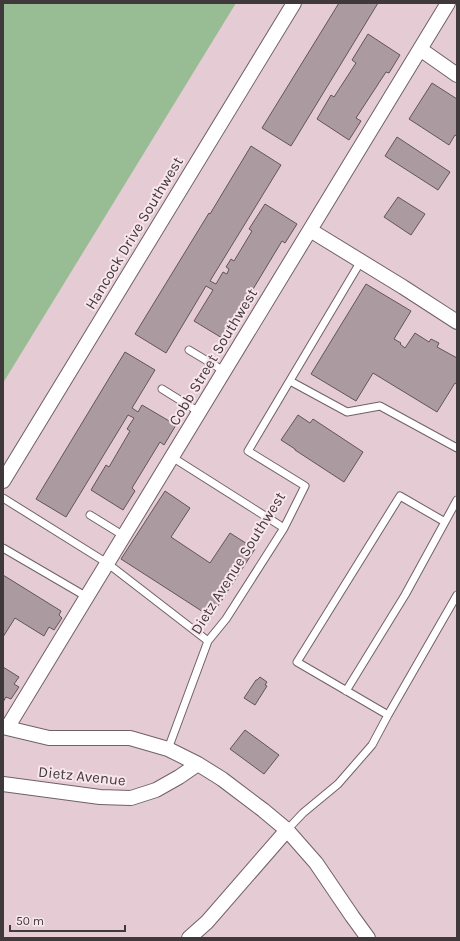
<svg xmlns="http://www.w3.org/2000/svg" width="460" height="941" font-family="Karla,sans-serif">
	<rect width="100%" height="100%" fill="#ead9df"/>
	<!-- built -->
	<path fill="#e4cbd4" d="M 3,3 L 457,3 L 457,938 L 3,938 Z"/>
	<!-- green -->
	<path fill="#98bd94" d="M 3,3 L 236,3 L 3,383 Z"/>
	<!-- building -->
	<path fill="#ab9ba1" stroke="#625459" d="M 339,3 L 378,3 L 291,146 L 262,128 Z
		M 368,34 L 400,55 L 389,73 L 386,72 L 356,118 L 361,121 L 349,140 L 317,119 L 331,95 L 334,97 L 356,63 L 352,60 Z
		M 432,83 L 457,99 L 457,136 L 455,135 L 449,145 L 409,119 Z
		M 397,137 L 450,172 L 438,190 L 385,156 Z
		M 251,146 L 281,165 L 210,281 L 216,284 L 223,272 L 227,274 L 229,269 L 226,267 L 231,259 L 234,261 L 252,231 L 249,229 L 265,204 L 297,224 L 285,243 L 282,241 L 235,319 L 239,321 L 227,341 L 194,321 L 213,290 L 206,286 L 166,353 L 135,334 L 209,213 L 210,214 Z
		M 398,197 L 425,214 L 411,235 L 384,217 Z
		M 366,284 L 411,311 L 394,339 L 401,343 L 400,344 L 405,348 L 415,333 L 429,342 L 431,339 L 439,343 L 437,347 L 457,358 L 457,384 L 455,383 L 437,412 L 373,373 L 356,401 L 311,374 Z
		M 125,352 L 155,370 L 132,408 L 138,412 L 142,405 L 176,425 L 164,445 L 160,442 L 132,488 L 135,491 L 123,510 L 91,490 L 106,465 L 109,467 L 130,431 L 127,429 L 134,418 L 128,415 L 66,517 L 36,499 Z
		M 298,415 L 310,423 L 313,419 L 363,452 L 344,482 L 295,450 L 295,449 L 281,440 Z
		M 165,491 L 190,508 L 171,537 L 210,563 L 230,533 L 255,549 L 211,617 L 121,559 Z
		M 3,575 L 61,611 L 59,615 L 62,618 L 54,630 L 49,627 L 44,636 L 15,618 L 3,637 Z
		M 3,667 L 19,677 L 14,684 L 19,687 L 11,699 L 6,697 L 3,702 Z
		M 260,677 L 267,682 L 265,685 L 267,686 L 255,705 L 244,698 L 256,680 L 257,680 Z
		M 245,730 L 279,755 L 264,774 L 230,749 Z"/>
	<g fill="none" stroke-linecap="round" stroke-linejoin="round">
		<!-- lane casing -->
		<g stroke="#716167" stroke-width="9">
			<path id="lane" d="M 189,350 L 224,371
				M 290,381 L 347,412 L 380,406 L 457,448
				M 162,389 L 199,412
				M 172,457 L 284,528
				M 3,498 L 107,563 L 208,641
				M 90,515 L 124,536
				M 3,548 L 87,597
				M 346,691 L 405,595 L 457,500
				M 388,715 L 457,595
				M 168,749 L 208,641 L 226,619 L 284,528 L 305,486 L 248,451 L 361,261
				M 287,830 L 303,813 L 338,784 L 372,745 L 388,715 L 297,662 L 400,496 L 445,522"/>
		</g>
		<!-- street casing -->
		<g stroke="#716167" stroke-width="16">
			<path id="street" d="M 420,49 L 457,75
				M 310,230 L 403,287 L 457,322
				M 3,481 L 294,3
				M 3,726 L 7,728 L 49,738 L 130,738 L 168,749 L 198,764 L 222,779 L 263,810 L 287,830 L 316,863 L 352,916 L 368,938
				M 7,728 L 448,3
				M 3,784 L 100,797 L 131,798 L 156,790 L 179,777 L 198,764
				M 189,938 L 207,922 L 287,830"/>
		</g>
		<!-- lane -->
		<use href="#lane" stroke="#fff" stroke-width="7"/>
		<!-- street -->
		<use href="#street" stroke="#fff" stroke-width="14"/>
	</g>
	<g text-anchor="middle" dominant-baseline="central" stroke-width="4" stroke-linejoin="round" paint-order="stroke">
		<!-- street labels -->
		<g font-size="15" fill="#40393c" stroke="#f8e6ec">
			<text transform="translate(134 233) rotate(-59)">Hancock Drive Southwest</text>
			<text transform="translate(213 357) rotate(-59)">Cobb Street Southwest</text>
			<text transform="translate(238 563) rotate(-58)">Dietz Avenue Southwest</text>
			<text transform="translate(82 776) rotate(6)">Dietz Avenue</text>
		</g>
	</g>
	<!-- border -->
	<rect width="460" height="941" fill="none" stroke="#40393c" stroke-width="8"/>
	<!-- scale -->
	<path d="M10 925v6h115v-6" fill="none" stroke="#40393c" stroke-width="2"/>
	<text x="16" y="925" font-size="12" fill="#40393c" stroke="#f8e6ec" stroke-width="3" paint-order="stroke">50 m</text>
</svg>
